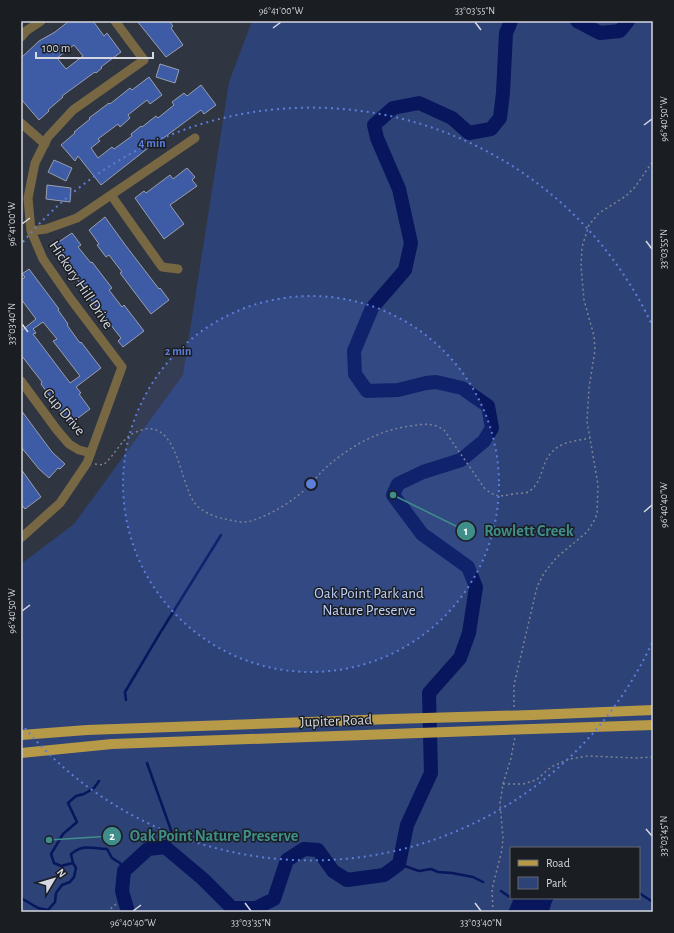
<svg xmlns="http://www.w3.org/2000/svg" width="674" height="933" font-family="'Alegreya Sans',sans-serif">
	<rect width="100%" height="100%" fill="#303542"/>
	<!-- green -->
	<path fill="#2d4277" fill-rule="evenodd" d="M 252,21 L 653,21 L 653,912 L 21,912 L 21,564 L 74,524 L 183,375 L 229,82 ZM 511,848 L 639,848 L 639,898 L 511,898 Z"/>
	<!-- water -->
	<path fill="#07165d" d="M 514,898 L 554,898 L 551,904 L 549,912 L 508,912 Z"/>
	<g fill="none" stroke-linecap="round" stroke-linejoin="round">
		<!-- stream -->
		<path stroke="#07165d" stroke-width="2.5" d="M 126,700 L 125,692 L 160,633 L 221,535
			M 147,763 L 172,833 L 165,847
			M 73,863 L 61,866 L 54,863 L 51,854 L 63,834 L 77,822 L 68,803 L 76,796 L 84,794 L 94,788 L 99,781
			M 399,864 L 419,871 L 431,869 L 438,872 L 452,873 L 473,877 L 483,882
			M 501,891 L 511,898
			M 639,893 L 653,902
			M 21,898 L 38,908 L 48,910 L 55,902 L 56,893 L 62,885 L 70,882 L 74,877 L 76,868 L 73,863 L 71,854 C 84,843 92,849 107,849 L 112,858 L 120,863 L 124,871
			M 511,898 L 517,900"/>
		<!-- river -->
		<path stroke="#07165d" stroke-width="14" d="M 577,21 L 600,33 L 620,31 L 628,21
			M 128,912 L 122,891 L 124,871 L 148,849 L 165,847 L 203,879 L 232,908 L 256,908 L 274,899 L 287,860 L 304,849 L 318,850 L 333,871 L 347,880 L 384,875 L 399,864 L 407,825 L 431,773 L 429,693 L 460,658 L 469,633 L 476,587 L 468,567 L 422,534 L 393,495 L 398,484 L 423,472 L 461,460 L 484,441 L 492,428 L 488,406 L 462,388 L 436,382 L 426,383 L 398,390 L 367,391 L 355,374 L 354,351 L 372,308 L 405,270 L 411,243 L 399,189 L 377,138 L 374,125 L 393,108 L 419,103 L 452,118 L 469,133 L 491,129 L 500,118 L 503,93 L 506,33 L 511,21"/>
	</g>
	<!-- building -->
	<path fill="#3e5ba6" stroke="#989fae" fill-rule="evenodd" d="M 69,21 L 93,21 L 104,36 L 107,33 L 121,52 L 101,67 L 102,68 L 96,73 L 95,72 L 62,96 L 63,97 L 48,110 L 49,111 L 39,120 L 21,99 L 21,58 L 39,41 L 55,32 ZM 74,45 L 83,56 L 66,69 L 57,58 Z
		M 137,21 L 169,21 L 173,26 L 171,28 L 183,45 L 166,57 Z
		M 160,64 L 179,70 L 175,83 L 156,77 Z
		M 149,77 L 162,95 L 150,104 L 147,100 L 128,115 L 130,118 L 120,127 L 118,124 L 98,139 L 100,141 L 91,148 L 98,158 L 112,147 L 114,149 L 132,136 L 131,134 L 141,126 L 142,127 L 156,116 L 158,118 L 174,105 L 172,102 L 184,93 L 187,96 L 201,85 L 216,105 L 204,114 L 201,110 L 158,142 L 157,141 L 101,185 L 78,156 L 75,161 L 61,145 L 75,133 L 74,132 L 90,119 L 89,118 L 109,103 L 110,104 L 130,88 L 132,90 Z
		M 54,160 L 72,168 L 66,181 L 48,172 Z
		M 187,168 L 195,177 L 192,180 L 197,186 L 170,205 L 184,224 L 164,239 L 135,198 L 144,191 L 146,193 L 170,175 L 173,179 Z
		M 47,185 L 71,188 L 70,202 L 46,199 Z
		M 105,217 L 126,246 L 159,289 L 160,288 L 169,300 L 151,314 L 120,273 L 122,272 L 109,255 L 106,257 L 97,245 L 99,244 L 89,230 Z
		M 72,233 L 81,245 L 78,247 L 91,263 L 92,262 L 112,288 L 109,290 L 122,307 L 124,305 L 144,331 L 123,347 L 118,341 L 121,338 L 84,291 L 85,290 L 64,262 L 65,261 L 54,245 Z
		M 29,269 L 59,309 L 58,310 L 68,324 L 67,325 L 80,343 L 81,342 L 101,368 L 76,387 L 81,393 L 79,394 L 90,409 L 70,424 L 41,384 L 42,382 L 21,355 L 21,331 L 36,319 L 21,299 L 21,280 L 25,277 L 22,274 ZM 43,322 L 57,339 L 53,341 L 80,376 L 70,383 L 33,334 L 36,333 L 33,329 Z
		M 21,410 L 52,452 L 65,464 L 60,469 L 58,468 L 49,478 L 39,469 L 21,447 Z
		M 21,469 L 41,497 L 25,509 L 21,504 Z"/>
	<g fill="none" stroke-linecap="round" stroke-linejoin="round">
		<!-- path -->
		<path stroke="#80848e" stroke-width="1.5" stroke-dasharray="2 3" stroke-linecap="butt" d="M 95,464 L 103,465 C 115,456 120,440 134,433 C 177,411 179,481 194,502 C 200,511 214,517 225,519 C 235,521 244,524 254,520 C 274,513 293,501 308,487 C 315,480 321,471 329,465 C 352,445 380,430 410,426 C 424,424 432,422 444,430 L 485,489 C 496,497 500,497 513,494 C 518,493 524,494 528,492 C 544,483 540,462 553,451 C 563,441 577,441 590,438
			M 514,707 L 514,685 L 537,587 L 544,573 L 557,557 L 587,532 L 593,523 L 597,514 L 598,485 L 587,421 L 589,388 L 595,350 L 594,336 L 584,300 L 581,266 L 582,247 L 589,225 L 599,213 L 626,196 L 635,187 L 653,161
			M 503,784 L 523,784 L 536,780 L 551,767 L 569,759 L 588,756 L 636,758 L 653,757
			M 21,910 L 23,912
			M 107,912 L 116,904
			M 493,912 L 492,889 L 502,850 L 503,838 L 500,803 L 503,784 L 511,758 L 515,737"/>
		<!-- minor -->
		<path stroke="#776843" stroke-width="9" d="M 21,37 L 26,31 L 41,21
			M 21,123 L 45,144
			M 111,195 L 162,267 L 178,269
			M 31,231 L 46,229 L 77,218 L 195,138
			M 21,381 L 57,430 L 69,444 L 79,450 L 91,453
			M 21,538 L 60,503 L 87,463 L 122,367 L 70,298 L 43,259 L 31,231 L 28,198 L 35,163 L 48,137 L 73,110 L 144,60 L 115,21"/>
		<!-- major -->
		<path stroke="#b79a47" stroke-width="10" d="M 532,715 L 653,710
			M 532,729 L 653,725
			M 21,735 L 87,730 L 391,719
			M 21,753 L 112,744 L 391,734"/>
		<!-- major-bridge -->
		<path stroke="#b79a47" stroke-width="10" d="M 391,719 L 532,715
			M 391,734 L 532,729"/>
	</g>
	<!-- ticks -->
	<path fill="none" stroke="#d5d8e0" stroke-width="1.5" d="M 475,22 L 481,30M 273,28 L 281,22M 644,125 L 652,119M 22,224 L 30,218M 646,241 L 652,249M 22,324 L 28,332M 644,512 L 652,505M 22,611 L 30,605M 646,829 L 652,836M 245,903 L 251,911M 475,903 L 481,911M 133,911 L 141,905"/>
	<!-- distance rings -->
	<circle cx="311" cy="484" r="188" fill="#5d7edb" fill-opacity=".12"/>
	<g fill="none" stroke="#5d7edb" stroke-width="2" stroke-dasharray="2 4">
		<circle cx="311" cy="484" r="188"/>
		<path d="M652 643A376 376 0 0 1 23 726M23 242A376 376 0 0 1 652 325"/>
	</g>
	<g text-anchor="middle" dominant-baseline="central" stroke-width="3" stroke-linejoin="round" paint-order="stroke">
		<!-- street labels -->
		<g font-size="15" fill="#d5d8e0" stroke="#1a1d22">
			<text transform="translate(81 285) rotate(56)">Hickory Hill Drive</text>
			<text transform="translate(64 412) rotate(50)">Cup Drive</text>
			<text transform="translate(336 721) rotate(-2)">Jupiter Road</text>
		</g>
		<!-- park labels -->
		<g font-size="15" fill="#bfd2fc" stroke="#1a1d22">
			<text x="369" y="593">Oak Point Park and<tspan x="369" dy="17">Nature Preserve</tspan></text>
		</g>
	</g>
	<circle cx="311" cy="484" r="6" fill="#5d7edb" stroke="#1a1d22" stroke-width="2"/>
	<g font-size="12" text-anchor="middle" font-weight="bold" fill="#5d7edb" stroke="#1a1d22" stroke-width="3" stroke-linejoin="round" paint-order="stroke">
		<text x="152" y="147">4 min</text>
		<text x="178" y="355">2 min</text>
	</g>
	<!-- callouts -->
	<path fill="none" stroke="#408e8a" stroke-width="1.5" d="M393 495L466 531M49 840L112 836"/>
	<g fill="#408e8a" stroke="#1a1d22" stroke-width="1.5">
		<circle cx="393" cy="495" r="4"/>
		<circle cx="49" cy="840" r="4"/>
		<circle cx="466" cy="531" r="10"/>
		<circle cx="112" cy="836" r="10"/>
	</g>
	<g font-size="12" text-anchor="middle" font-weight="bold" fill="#fff">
		<text x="466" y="535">1</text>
		<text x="112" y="840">2</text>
	</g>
	<g font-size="16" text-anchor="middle" font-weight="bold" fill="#408e8a" stroke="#1a1d22" stroke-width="3" stroke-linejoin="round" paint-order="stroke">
		<text x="529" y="536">Rowlett Creek</text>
		<text x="214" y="841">Oak Point Nature Preserve</text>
	</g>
	<!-- border -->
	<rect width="674" height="933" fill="none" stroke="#1a1d22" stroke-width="44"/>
	<!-- legend -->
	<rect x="510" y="847" width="130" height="52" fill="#1a1d22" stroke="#65686e"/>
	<rect x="518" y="860" width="20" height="6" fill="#b79a47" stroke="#65686e"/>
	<text x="546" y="867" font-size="12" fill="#d5d8e0">Road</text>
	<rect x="518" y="877" width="20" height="12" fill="#2d4277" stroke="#65686e"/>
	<text x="546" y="887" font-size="12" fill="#d5d8e0">Park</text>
	<!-- north arrow -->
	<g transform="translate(54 879) rotate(52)" stroke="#1a1d22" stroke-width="3" paint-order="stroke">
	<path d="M0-3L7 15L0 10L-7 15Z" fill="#d5d8e0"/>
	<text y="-6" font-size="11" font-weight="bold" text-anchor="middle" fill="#d5d8e0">N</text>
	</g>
	<!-- scale -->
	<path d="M36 52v6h117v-6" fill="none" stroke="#d5d8e0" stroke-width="2"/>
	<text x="42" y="52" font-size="12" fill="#d5d8e0" stroke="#1a1d22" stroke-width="3" paint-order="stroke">100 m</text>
	<rect x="22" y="22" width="630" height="889" fill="none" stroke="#d5d8e0" stroke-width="1.5"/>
	<g font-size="10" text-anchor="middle" fill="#d5d8e0">
		<text x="281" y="14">96°41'00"W</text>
		<text x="475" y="14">33°03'55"N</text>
		<text transform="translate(663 119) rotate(-90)" y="4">96°40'50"W</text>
		<text transform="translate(11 224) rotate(-90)" y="4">96°41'00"W</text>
		<text transform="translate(663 249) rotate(-90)" y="4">33°03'55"N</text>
		<text transform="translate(11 324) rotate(-90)" y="4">33°03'40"N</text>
		<text transform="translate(663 505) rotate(-90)" y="4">96°40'40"W</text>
		<text transform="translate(11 611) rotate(-90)" y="4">96°40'50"W</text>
		<text transform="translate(663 836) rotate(-90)" y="4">33°03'45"N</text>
		<text x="133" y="926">96°40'40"W</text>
		<text x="251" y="926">33°03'35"N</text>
		<text x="481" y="926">33°03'40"N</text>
	</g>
</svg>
